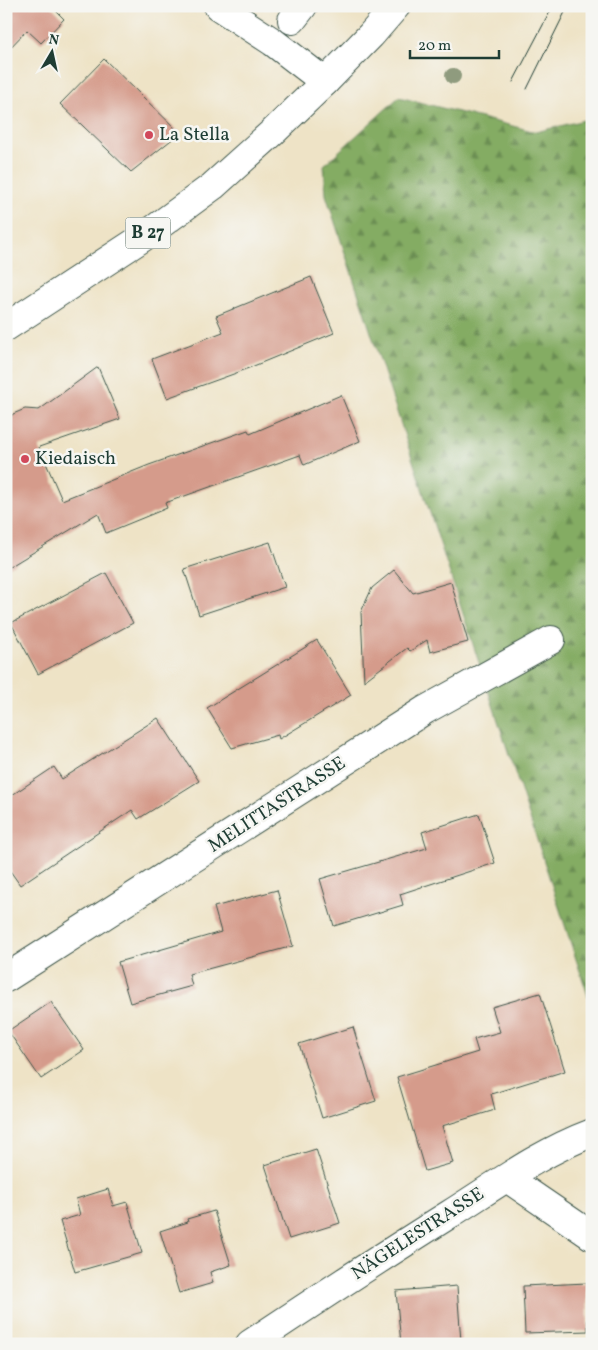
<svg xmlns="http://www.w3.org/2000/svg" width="598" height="1350" font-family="Vollkorn,serif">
	<defs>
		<pattern id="forest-firs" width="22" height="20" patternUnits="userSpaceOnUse" patternTransform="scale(1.25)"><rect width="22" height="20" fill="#84ac63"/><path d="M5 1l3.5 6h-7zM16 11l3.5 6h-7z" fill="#6b8d52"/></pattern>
	</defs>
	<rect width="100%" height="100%" fill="#f6f6f2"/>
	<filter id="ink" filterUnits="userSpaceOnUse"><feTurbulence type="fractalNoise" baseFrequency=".02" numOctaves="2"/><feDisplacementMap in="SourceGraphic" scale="10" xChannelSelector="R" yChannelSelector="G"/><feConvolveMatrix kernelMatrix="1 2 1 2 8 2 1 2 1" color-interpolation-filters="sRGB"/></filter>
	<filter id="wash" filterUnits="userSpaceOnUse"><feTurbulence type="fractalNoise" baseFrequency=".0096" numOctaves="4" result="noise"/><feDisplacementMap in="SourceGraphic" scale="20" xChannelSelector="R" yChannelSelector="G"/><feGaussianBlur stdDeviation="1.12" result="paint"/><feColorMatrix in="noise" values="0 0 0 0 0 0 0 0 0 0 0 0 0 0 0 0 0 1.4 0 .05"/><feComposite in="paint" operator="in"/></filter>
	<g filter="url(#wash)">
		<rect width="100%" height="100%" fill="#eee3c6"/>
		<!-- forest -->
		<path fill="url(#forest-firs)" stroke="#52744c" d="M 399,97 L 536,132 L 592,118 L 592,1008 L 326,195 L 324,165 Z"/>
		<g id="blocks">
			<!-- building -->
			<path fill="#d59b8b" d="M 6,6 L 51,6 L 64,19 L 41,43 L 27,30 L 6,52 Z
				M 104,59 L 180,133 L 131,172 L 60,104 Z
				M 311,277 L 334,333 L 239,372 L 167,398 L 152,359 L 223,332 L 216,316 Z
				M 98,367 L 120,419 L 39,447 L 62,500 L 149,465 L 248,430 L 250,434 L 341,395 L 360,441 L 304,465 L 300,455 L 165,503 L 167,508 L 106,533 L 98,513 L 6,569 L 6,422 L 13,414 L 25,409 L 39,410 Z
				M 270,542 L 285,587 L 199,615 L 184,569 Z
				M 394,570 L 413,593 L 451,582 L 468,642 L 430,652 L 427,640 L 410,651 L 407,648 L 364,681 L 361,612 L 372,588 Z
				M 106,573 L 133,623 L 38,674 L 11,623 Z
				M 317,640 L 351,695 L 279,739 L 278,735 L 232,748 L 207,708 Z
				M 158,718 L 199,781 L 138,819 L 132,810 L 20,885 L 6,865 L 6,799 L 54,767 L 62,779 Z
				M 479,814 L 495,863 L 400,894 L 403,905 L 334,926 L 320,879 L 427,848 L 422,832 Z
				M 277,890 L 293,946 L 189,974 L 192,986 L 130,1003 L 118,962 L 221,932 L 214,907 Z
				M 540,993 L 565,1071 L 491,1094 L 495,1110 L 442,1126 L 453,1163 L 425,1171 L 397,1077 L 478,1052 L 474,1039 L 500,1032 L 492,1007 Z
				M 51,1002 L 84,1050 L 41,1079 L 8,1031 Z
				M 353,1027 L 376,1101 L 322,1118 L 299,1044 Z
				M 316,1149 L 340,1223 L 289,1239 L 265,1165 Z
				M 108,1189 L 113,1206 L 127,1202 L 142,1253 L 75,1272 L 60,1221 L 80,1215 L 76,1199 Z
				M 214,1211 L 231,1265 L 210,1272 L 213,1283 L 179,1293 L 160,1231 L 188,1222 L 187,1219 Z
				M 587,1283 L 588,1331 L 525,1333 L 523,1286 Z
				M 457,1286 L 461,1342 L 401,1344 L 396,1291 Z"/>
		</g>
	</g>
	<g filter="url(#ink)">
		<use href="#blocks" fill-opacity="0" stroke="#3e564a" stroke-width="1"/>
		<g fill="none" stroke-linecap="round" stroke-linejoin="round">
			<!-- street casing -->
			<g stroke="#3e564a" stroke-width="30">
				<path id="street" d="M 218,6 L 273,42 L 325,82
					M 292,20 L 303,6
					M 6,978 L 425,710 L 551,640
					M 507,1178 L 592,1236
					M 250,1344 C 316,1300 383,1256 450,1214 C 496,1185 541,1152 592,1133"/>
			</g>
			<!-- primary casing -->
			<g stroke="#3e564a" stroke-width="30">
				<path id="primary" d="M 6,327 L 142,238 L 213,186 L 273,132 L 325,82 L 371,35 L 396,6"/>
			</g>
			<!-- street -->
			<use href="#street" stroke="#fff" stroke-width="28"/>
			<!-- primary -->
			<use href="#primary" stroke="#fff" stroke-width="28"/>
			<!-- tram -->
			<path stroke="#1f3d34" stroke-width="1" d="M 513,82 L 553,6
				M 527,89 L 568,6"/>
		</g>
		<!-- trees -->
		<circle fill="#8f9b7e" cx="453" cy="76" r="8"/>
	</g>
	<!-- markers -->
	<g fill="#d1495b" stroke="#f6f6f2" stroke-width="2">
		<circle cx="149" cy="135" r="5"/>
		<circle cx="25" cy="459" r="5"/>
	</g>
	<g text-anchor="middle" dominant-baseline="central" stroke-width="5" stroke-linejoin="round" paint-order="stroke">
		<!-- shield labels -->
		<rect fill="#f6f6f2" stroke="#60746d" stroke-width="1" x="125.5" y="217.5" width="45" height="31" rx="4"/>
		<g font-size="18" font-weight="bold" fill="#1f3d34">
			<text x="148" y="233">B 27</text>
		</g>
		<!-- poi labels -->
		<g font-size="19" fill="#1f3d34" stroke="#f6f6f2" text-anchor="start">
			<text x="159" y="135">La Stella</text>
			<text x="35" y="459">Kiedaisch</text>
		</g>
		<!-- street labels -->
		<g font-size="19" fill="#1f3d34" stroke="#f6f6f2">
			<text transform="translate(277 805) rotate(-33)">MELITTASTRASSE</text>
			<text transform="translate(418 1234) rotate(-33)">NÄGELESTRASSE</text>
		</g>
	</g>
	<!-- margin -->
	<rect width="598" height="1350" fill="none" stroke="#f6f6f2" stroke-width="25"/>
	<!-- north arrow -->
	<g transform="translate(52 52) rotate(9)" stroke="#f6f6f2" stroke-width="4" paint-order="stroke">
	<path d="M0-4L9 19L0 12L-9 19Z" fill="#1f3d34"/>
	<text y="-8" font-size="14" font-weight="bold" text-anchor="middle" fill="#1f3d34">N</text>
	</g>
	<!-- scale -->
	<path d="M410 50v8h89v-8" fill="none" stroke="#1f3d34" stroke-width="2.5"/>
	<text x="418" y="50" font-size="15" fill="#1f3d34" stroke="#f6f6f2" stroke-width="4" paint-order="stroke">20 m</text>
</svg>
